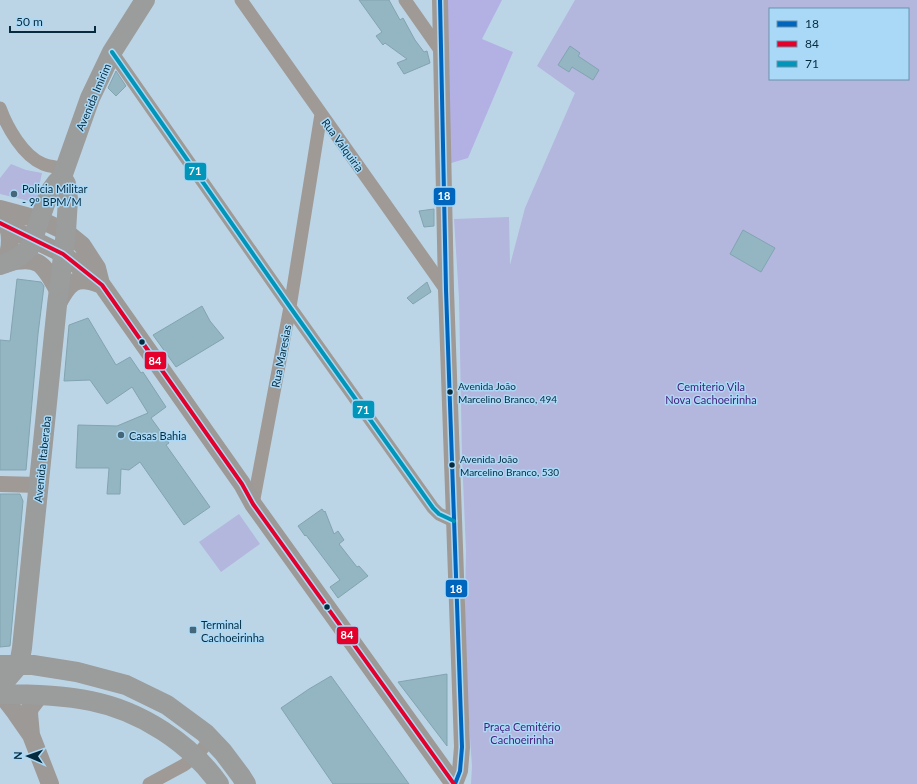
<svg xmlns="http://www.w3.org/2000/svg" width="917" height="784" font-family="Lato,sans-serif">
	<rect width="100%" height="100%" fill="#bcd5e6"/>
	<!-- green -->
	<path fill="#b3b6dd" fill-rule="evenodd" d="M 575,0 L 917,0 L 917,784 L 471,784 L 472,766 L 464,650 L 466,551 L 462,457 L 459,298 L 454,219 L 509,217 L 510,265 L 525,208 L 575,93 L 537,66 ZM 770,9 L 908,9 L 908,79 L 770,79 Z
		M 11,164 L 26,170 L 42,173 L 36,201 L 29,201 L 0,194 L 0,178 Z
		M 239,514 L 260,544 L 221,572 L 199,542 Z"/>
	<!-- forest -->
	<path fill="#b3b1e4" d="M 446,0 L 502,0 L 482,39 L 513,52 L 468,158 L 448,164 Z"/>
	<!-- building -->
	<path fill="#94b6c3" stroke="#81a4b1" d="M 359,0 L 389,0 L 400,20 L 403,18 L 415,40 L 424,52 L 427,51 L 430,63 L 404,74 L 397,63 L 407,59 L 385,43 L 383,45 L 376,36 L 382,32 Z
		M 570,46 L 580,53 L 578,56 L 599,70 L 593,80 L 572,67 L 569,72 L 558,65 Z
		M 116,71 L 126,86 L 116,96 L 108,88 Z
		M 434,209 L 434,226 L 424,227 L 419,211 Z
		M 743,230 L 775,248 L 761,272 L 730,254 Z
		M 17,279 L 41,282 L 44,286 L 38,334 L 26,470 L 0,470 L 0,340 L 10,341 Z
		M 427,282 L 431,292 L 413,304 L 407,298 Z
		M 202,306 L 210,321 L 224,338 L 176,367 L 153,335 Z
		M 88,318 L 116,365 L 130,357 L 141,373 L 143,372 L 166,407 L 151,418 L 169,443 L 166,445 L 210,507 L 184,525 L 140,462 L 129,470 L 121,469 L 120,494 L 107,494 L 109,468 L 76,468 L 78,425 L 117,426 L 148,413 L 132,387 L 107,404 L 90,380 L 64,381 L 69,325 Z
		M 0,494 L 20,494 L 23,501 L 10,646 L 0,647 Z
		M 322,509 L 324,512 L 325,511 L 334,534 L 338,531 L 344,540 L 339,544 L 357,567 L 359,566 L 368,576 L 338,598 L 330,587 L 340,580 L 306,535 L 305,536 L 298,526 Z
		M 447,674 L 447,746 L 398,682 Z
		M 331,676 L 409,784 L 333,784 L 281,708 L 309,689 Z"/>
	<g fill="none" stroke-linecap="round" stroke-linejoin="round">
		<!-- minor -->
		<path stroke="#9f9a96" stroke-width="13" d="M 241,0 L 446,290
			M 405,0 L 440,50
			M 112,52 L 290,307 L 433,508 L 439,514 L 454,521
			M 0,108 C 7,127 23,156 43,164 C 50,167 58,167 65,169
			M 253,504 L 290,307 L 321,114
			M 149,784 L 184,765 L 196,756 L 211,739"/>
		<!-- tertiary -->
		<path stroke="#9f9a96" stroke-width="16" d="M 440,0 L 446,290 L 462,747 L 460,771 L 455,784
			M 0,484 L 39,485"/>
		<!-- secondary -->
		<path stroke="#9c9997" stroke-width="18" d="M 0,209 L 41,220 L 66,232 L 82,245 L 97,268 L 101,284
			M 0,223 L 63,254 L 102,285 L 242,484 L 253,504 L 454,784
			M 6,263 C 41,255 43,264 59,292
			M 5,264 C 10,251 12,240 8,227
			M 57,305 C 68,284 75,274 99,284
			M 1,694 L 15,712 L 31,735 L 50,784
			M 31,735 L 29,713 L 30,708 L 40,695"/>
		<!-- primary -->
		<path stroke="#9b9c9c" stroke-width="20" d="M 0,265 C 12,262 21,257 30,247 L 49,193 L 57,182 L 62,177 L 90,98 L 112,52 L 145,0
			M 0,665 L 33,665 L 77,672 L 126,685 L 167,705 L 205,733 L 223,752 L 241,776 L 246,784
			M 0,687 L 19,665 L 22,648 L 57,305 L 66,232 L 68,199 L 66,184 L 62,177
			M 0,694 C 30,694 62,695 91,701 C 141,711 190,743 219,784"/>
		<!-- bus-1 casing -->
		<g stroke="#aad9f7" stroke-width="7">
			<path id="bus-1" d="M 440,0 L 446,290 L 462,747 L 460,771 L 455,784"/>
		</g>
		<!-- bus-2 casing -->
		<g stroke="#aad9f7" stroke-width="7">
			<path id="bus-2" d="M 0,223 L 63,254 L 102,285 L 242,484 L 253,504 L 454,784"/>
		</g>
		<!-- bus-3 casing -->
		<g stroke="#aad9f7" stroke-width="7">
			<path id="bus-3" d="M 112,52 L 290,307 L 433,508 L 439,514 L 454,521"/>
		</g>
		<!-- bus-1 -->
		<use href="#bus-1" stroke="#0065bd" stroke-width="4"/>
		<!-- bus-2 -->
		<use href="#bus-2" stroke="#e4002b" stroke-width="4"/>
		<!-- bus-3 -->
		<use href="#bus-3" stroke="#0196b9" stroke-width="4"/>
	</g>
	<!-- markers -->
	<g fill="#466679" stroke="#aad9f7" stroke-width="1.5">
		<circle cx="14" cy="194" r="4"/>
		<circle cx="121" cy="435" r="4"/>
		<rect x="189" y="626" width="8" height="8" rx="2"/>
	</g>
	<g fill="#062b3f" stroke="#aad9f7" stroke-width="1.5">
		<circle cx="142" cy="342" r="3.5"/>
		<circle cx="450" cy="392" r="3.5"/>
		<circle cx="452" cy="465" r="3.5"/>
		<circle cx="327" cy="607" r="3.5"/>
	</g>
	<g text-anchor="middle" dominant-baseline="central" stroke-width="3" stroke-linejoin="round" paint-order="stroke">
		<!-- bus labels -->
		<g font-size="10" fill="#062b3f" stroke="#aad9f7" text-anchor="start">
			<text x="458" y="386">Avenida João<tspan x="458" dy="13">Marcelino Branco, 494</tspan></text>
			<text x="460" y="459">Avenida João<tspan x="460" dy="13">Marcelino Branco, 530</tspan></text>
		</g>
		<!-- street labels -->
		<g font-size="11" fill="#062b3f" stroke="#aad9f7">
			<text transform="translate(93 97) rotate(-67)">Avenida Imirim</text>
			<text transform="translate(343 145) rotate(54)">Rua Valquiria</text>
			<text transform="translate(281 356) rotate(-79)">Rua Maresias</text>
			<text transform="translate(42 459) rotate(-84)">Avenida Itaberaba</text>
		</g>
		<!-- poi labels -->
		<g font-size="11" fill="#062b3f" stroke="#aad9f7" text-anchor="start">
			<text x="22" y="188">Policia Militar<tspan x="22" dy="13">- 9º BPM/M</tspan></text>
			<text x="129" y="435">Casas Bahia</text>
			<text x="201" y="624">Terminal<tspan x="201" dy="13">Cachoeirinha</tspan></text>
		</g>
		<!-- park labels -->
		<g font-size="11" fill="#47227d" stroke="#aad9f7">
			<text x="711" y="386">Cemiterio Vila<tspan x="711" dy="13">Nova Cachoeirinha</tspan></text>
			<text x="522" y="726">Praça Cemitério<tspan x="522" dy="13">Cachoeirinha</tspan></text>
		</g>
	</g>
	<g stroke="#aad9f7" stroke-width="1.5">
		<rect x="184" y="162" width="23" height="19" rx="4" fill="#0196b9"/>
		<rect x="433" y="187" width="23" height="19" rx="4" fill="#0065bd"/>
		<rect x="144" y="351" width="23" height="19" rx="4" fill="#e4002b"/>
		<rect x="352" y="400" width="23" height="19" rx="4" fill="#0196b9"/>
		<rect x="445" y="579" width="23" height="19" rx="4" fill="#0065bd"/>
		<rect x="336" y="626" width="23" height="19" rx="4" fill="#e4002b"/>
	</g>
	<g font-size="11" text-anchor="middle" font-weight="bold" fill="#fff">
		<text x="195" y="175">71</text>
		<text x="444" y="200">18</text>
		<text x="155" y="365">84</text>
		<text x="363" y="414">71</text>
		<text x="456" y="593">18</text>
		<text x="347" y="639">84</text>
	</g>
	<!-- legend -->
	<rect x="769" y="8" width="140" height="72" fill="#aad9f7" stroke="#6893ad"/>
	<rect x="777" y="21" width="20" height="6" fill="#0065bd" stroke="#6893ad"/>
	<text x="805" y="28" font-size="12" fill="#062b3f">18</text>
	<rect x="777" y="41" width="20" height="6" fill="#e4002b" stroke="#6893ad"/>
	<text x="805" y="48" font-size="12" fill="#062b3f">84</text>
	<rect x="777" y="61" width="20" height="6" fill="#0196b9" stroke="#6893ad"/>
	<text x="805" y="68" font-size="12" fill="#062b3f">71</text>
	<!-- north arrow -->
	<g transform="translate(28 756) rotate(272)" stroke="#aad9f7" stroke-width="3" paint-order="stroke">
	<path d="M0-3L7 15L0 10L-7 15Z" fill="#062b3f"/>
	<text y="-6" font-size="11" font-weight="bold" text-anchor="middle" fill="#062b3f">N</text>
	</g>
	<!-- scale -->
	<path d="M10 26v6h85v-6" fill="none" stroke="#062b3f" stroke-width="2"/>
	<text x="16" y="26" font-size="12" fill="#062b3f" stroke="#aad9f7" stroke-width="3" paint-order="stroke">50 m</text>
</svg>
